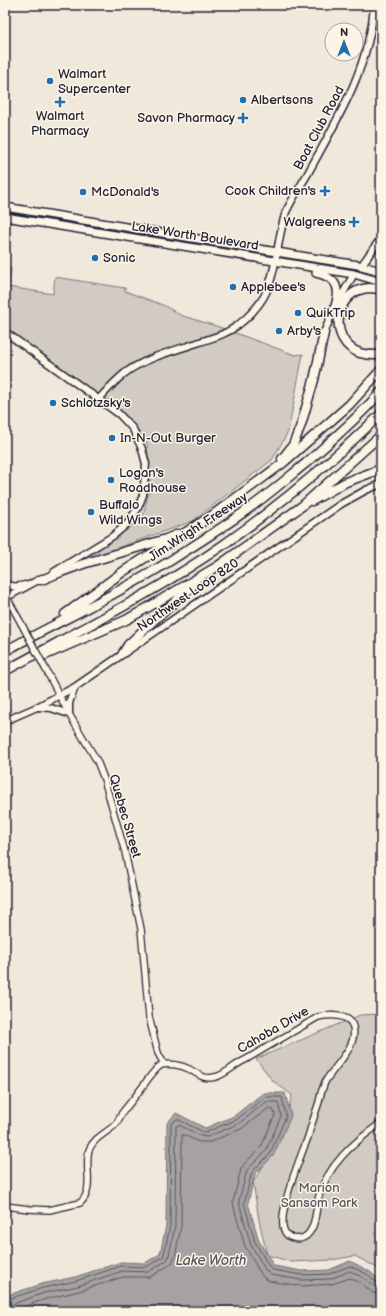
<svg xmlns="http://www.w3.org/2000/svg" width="386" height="1316" font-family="'Balsamiq Sans',sans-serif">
	<rect width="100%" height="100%" fill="#efe8db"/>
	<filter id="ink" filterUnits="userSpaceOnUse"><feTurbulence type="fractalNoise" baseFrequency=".025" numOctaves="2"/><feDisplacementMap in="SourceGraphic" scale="8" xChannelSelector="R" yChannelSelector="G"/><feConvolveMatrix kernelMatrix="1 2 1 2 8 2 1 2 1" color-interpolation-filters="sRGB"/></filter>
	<g filter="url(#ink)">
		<!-- green -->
		<path fill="#d1cbc3" stroke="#7a767f" d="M 5,268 L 11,269 L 8,287 L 53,294 L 55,277 L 125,288 L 125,291 L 165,306 L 180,315 L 219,327 L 295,355 L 303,354 L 288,432 L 272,460 L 193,521 L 86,559 L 143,517 L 150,484 L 147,443 L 123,413 L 5,333 Z
			M 381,1014 L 381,1270 L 355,1256 L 331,1260 L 292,1262 L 267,1255 L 259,1220 L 253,1182 L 282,1137 L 292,1095 L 273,1081 L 256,1059 L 360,1015 Z"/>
		<!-- water -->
		<path fill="#a6a2a2" stroke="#716f79" d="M 263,1093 L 285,1093 L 291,1116 L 273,1156 L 255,1174 L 248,1203 L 259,1241 L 274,1266 L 302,1271 L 329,1270 L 350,1261 L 369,1271 L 381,1281 L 381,1311 L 5,1311 L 5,1296 L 42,1284 L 75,1277 L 121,1262 L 145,1263 L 160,1254 L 166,1226 L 167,1123 L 176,1113 L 205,1128 L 234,1116 Z"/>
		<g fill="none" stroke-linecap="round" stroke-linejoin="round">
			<!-- shore -->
			<path stroke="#575564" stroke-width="1" d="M 5,1300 L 43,1288 L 76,1281 L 121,1266 L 146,1267 L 163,1257 L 164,1254 L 170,1226 L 171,1124 L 177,1119 L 203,1132 L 206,1132 L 236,1120 L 265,1097 L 282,1097 L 286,1116 L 270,1154 L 252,1172 L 244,1203 L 255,1242 L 270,1268 L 273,1270 L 302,1275 L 329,1274 L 350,1266 L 367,1274 L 377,1283 L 381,1283
				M 5,1305 L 10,1305 L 44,1293 L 78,1286 L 122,1271 L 148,1272 L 167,1260 L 169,1255 L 175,1226 L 176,1126 L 179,1125 L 201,1136 L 207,1137 L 238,1124 L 266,1102 L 278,1102 L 281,1116 L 266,1151 L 247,1170 L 239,1201 L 240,1206 L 251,1245 L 266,1271 L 271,1275 L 301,1280 L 330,1279 L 350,1271 L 364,1278 L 375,1287 L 381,1288
				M 10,1311 L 46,1299 L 79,1291 L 123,1277 L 150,1277 L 171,1264 L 175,1257 L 181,1226 L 182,1135 L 184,1135 L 199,1142 L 210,1142 L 241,1129 L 269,1108 L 273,1109 L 275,1115 L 261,1147 L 244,1164 L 241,1169 L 233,1202 L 234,1208 L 245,1246 L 261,1274 L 264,1278 L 269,1281 L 302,1286 L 332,1284 L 350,1278 L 361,1283 L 373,1293 L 381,1294"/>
			<!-- tertiary casing -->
			<g stroke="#22223b" stroke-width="8">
				<path id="tertiary" d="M 5,6 L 7,5
					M 5,594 L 21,623
					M 45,668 L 69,714 L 97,761 L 104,779 L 125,852 L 141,929 L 149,1017 L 158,1053 L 164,1064
					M 5,1206 L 29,1209 L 49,1210 L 80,1203 C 95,1190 84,1166 89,1150 C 94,1137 107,1133 116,1124 C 118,1121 120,1117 122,1113 C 129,1104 136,1096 143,1086 C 148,1079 154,1070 161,1065 C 169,1063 181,1065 189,1069 C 198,1074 203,1080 215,1077 C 225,1075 235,1064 245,1060 L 318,1017 C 328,1015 350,1013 353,1027 C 358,1047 334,1066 325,1082 C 322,1089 320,1096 319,1102 C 315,1114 311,1126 308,1137 C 301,1156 277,1213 284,1230 C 288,1240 302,1242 309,1233 C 316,1224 316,1210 318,1199 C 327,1165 354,1142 381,1123"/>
			</g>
			<!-- secondary casing -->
			<g stroke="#22223b" stroke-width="9">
				<path id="secondary" d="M 361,266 L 381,238
					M 5,332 L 119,414 L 133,429 L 142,449 L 146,464 L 143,495 L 138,508 L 127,524 L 113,536 L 54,572
					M 324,333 L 334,309 L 354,274
					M 99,399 C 107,390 115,381 125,373 C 145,358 173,351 197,343 C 211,338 226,335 238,325 C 268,302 272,282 278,247 C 280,235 282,223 286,212 C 292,199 300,187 307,175 C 336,122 370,67 374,5
					M 5,584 C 11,587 18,587 25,585
					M 5,598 L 42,578
					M 38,707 L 51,708 L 69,714 L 69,703 L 75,687
					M 5,721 L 37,707 L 75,687 L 341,504 L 366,490 L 381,484"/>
			</g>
			<!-- trunk casing -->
			<g stroke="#22223b" stroke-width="10">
				<path id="trunk" d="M 5,207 L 307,257 L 358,265 L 381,271
					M 5,217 L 354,274 L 381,282
					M 316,273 C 338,278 341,289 334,309"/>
			</g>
			<!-- motorway casing -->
			<g stroke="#22223b" stroke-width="11">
				<path id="motorway" d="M 381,289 C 377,289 373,288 369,288 C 334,290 327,341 360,353 C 367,355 374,356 381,354
					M 282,459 L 293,445 L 301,425 L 314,380 L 324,333
					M 312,501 L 346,482 L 381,469
					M 40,580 L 44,579 L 61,572 L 83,564 L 166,539 L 178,534
					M 65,614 L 124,571 L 210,517 L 283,463 L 349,405 L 381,370
					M 5,651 C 58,622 114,596 165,564 C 197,544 229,524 259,501 C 275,489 290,476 306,463 C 332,440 358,418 381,392
					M 123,653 L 128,645 L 153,621 L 192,587
					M 43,656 L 126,620 L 147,608 L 218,566 L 302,506 L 381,435
					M 5,671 C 78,631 154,593 223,545 C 279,506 331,462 381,414"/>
			</g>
			<!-- tertiary -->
			<use href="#tertiary" stroke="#fcf5e5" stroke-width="5.5"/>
			<!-- secondary -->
			<use href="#secondary" stroke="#fcf5e5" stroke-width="6"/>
			<!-- trunk -->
			<use href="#trunk" stroke="#fcf5e5" stroke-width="7"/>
			<!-- motorway -->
			<use href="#motorway" stroke="#fcf5e5" stroke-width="8"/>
			<!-- tertiary-bridge casing -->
			<g stroke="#22223b" stroke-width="8" stroke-linecap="butt">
				<path id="tertiary-bridge" d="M 21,623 L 45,668"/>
			</g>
			<!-- tertiary-bridge -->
			<use href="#tertiary-bridge" stroke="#fcf5e5" stroke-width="5.5"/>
		</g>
	</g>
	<!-- markers -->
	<g fill="#1f6fb2" stroke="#fcf5e5" stroke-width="1.5">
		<circle cx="50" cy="81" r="4"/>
		<circle cx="243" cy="100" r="4"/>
		<path d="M58 96h4v4h4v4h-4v4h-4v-4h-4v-4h4z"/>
		<path d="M241 112h4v4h4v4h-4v4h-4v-4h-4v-4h4z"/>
		<path d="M323 185h4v4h4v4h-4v4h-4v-4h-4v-4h4z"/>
		<circle cx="83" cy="192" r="4"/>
		<path d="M352 216h4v4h4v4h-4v4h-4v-4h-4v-4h4z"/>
		<circle cx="95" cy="258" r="4"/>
		<circle cx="233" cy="287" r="4"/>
		<circle cx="298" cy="313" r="4"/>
		<circle cx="279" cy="331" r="4"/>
		<circle cx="53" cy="403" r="4"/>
		<circle cx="112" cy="438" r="4"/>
		<circle cx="111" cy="480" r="4"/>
		<circle cx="91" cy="512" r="4"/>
	</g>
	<g text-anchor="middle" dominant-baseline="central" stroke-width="3" stroke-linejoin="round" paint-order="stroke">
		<!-- poi labels -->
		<g font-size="13" fill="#22223b" stroke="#fcf5e5" text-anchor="start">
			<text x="58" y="74">Walmart<tspan x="58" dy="15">Supercenter</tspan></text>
			<text x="251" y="100">Albertsons</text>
			<text x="60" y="116" text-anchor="middle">Walmart<tspan x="60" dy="15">Pharmacy</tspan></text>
			<text x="235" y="118" text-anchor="end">Savon Pharmacy</text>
			<text x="316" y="191" text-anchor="end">Cook Children's</text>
			<text x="91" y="192">McDonald's</text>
			<text x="346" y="222" text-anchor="end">Walgreens</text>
			<text x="103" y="258">Sonic</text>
			<text x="241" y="287">Applebee's</text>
			<text x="306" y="313">QuikTrip</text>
			<text x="287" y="331">Arby's</text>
			<text x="61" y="403">Schlotzsky's</text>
			<text x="120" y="438">In-N-Out Burger</text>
			<text x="119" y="473">Logan's<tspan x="119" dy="15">Roadhouse</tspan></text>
			<text x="99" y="505">Buffalo<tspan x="99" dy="15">Wild Wings</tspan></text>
		</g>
		<!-- street labels -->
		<g font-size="13" fill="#22223b" stroke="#fcf5e5">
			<text transform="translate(319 128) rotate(-62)">Boat Club Road</text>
			<text transform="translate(195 236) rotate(9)">Lake Worth Boulevard</text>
			<text transform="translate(198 527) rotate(-33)">Jim Wright Freeway</text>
			<text transform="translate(188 595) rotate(-34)">Northwest Loop 820</text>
			<text transform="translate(125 816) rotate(74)">Quebec Street</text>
			<text transform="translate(273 1030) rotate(-30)">Cahoba Drive</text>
		</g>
		<!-- park labels -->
		<g font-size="13" fill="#575564" stroke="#fcf5e5">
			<text x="319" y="1188">Marion<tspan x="319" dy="15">Sansom Park</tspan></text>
		</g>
		<!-- water labels -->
		<g font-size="14" font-style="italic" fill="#575564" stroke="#fcf5e5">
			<text x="211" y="1260">Lake Worth</text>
		</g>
	</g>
	<!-- margin -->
	<rect width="386" height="1316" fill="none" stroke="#fcf5e5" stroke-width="20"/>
	<rect x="10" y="10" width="366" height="1296" fill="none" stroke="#22223b" stroke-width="1.5" filter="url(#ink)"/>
	<!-- north arrow -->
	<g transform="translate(344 42)"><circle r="19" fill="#fcf5e5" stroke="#a5a1a1"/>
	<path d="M0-3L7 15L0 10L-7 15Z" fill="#1f6fb2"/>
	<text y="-6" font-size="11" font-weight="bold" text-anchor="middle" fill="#22223b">N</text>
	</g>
</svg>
